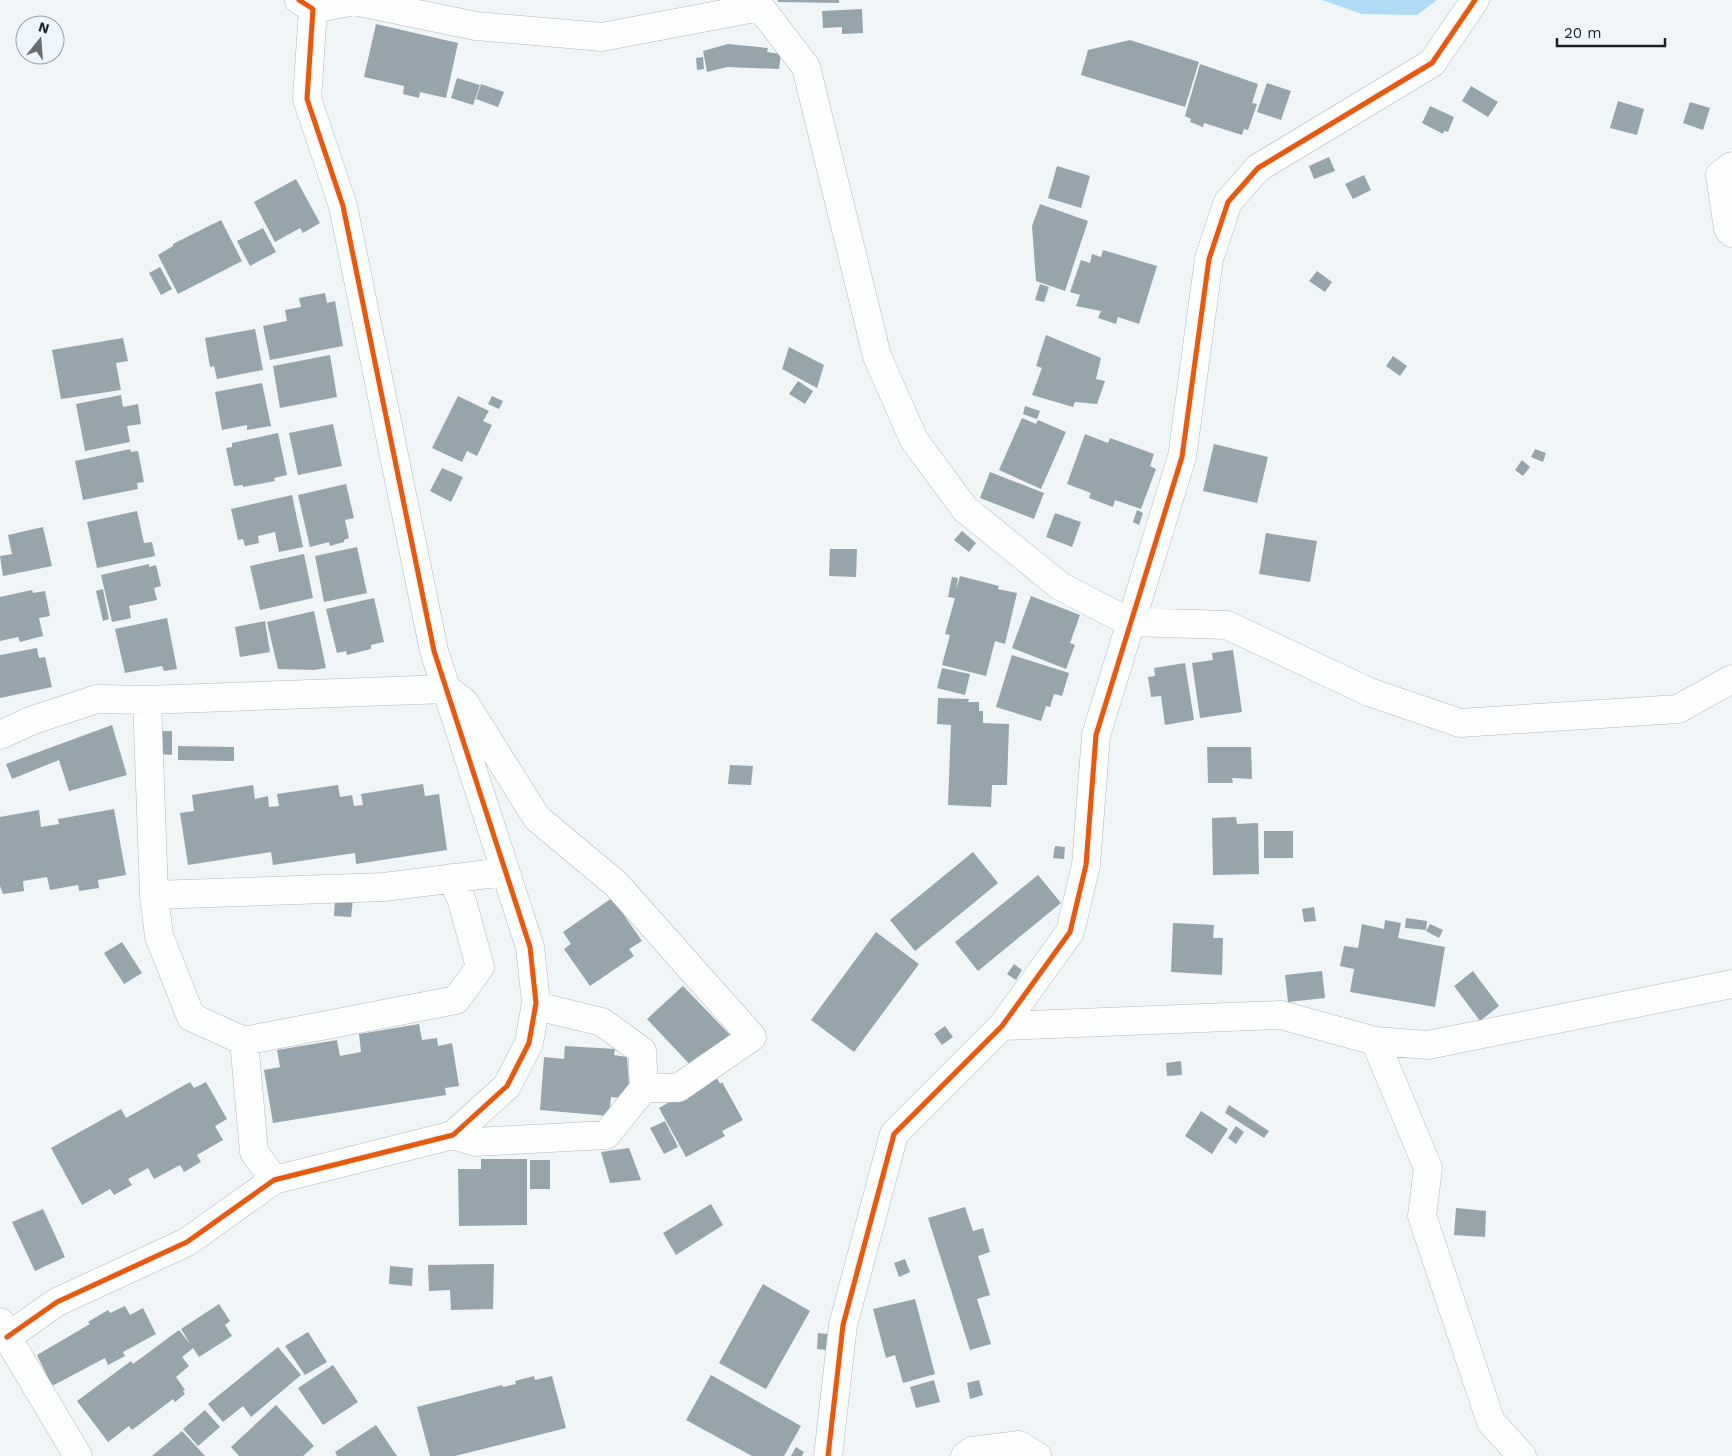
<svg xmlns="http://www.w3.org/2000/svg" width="1732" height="1456" font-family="'Work Sans',sans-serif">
	<rect width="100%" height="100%" fill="#f0f5f8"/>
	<!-- water -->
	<path fill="#aedaf4" d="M 1322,0 L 1437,0 L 1417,15 L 1362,14 Z"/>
	<!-- building -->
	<path fill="#96a4ac" d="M 778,0 L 839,0 L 839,3 L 778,2 Z
		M 862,9 L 863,33 L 842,34 L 842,27 L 823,28 L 822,11 Z
		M 376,24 L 458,43 L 446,98 L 420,92 L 419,98 L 403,94 L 404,86 L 364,77 Z
		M 1130,40 L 1199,62 L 1185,107 L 1081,75 L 1088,50 Z
		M 728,44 L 768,48 L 767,52 L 781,54 L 779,69 L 727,67 L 707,72 L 703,51 Z
		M 703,57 L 704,69 L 697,70 L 696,58 Z
		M 1200,64 L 1258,84 L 1252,103 L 1257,104 L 1248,130 L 1244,129 L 1242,135 L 1204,123 L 1203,127 L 1190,122 L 1191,119 L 1185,116 Z
		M 457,78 L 480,85 L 473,105 L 451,98 Z
		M 1267,83 L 1291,91 L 1281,120 L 1257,112 Z
		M 481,84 L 504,92 L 498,107 L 476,99 Z
		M 1471,86 L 1498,102 L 1488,117 L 1462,101 Z
		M 1618,101 L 1644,109 L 1637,135 L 1610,128 Z
		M 1690,102 L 1710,108 L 1703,130 L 1683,123 Z
		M 1430,106 L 1454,117 L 1448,132 L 1444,131 L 1443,134 L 1422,123 Z
		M 1329,157 L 1335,171 L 1314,179 L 1309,166 Z
		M 1057,166 L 1090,176 L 1081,208 L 1048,198 Z
		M 1364,175 L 1371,190 L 1353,199 L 1345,184 Z
		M 296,179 L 320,223 L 303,233 L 300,228 L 275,242 L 254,202 Z
		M 1040,204 L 1088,221 L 1065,291 L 1036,281 L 1032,226 Z
		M 221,220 L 242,261 L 178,294 L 158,255 L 173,246 L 173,244 Z
		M 263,228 L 276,252 L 250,266 L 237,241 Z
		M 1103,250 L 1157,266 L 1139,324 L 1118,317 L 1116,324 L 1098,318 L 1101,311 L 1076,306 L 1080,295 L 1070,292 L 1081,260 L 1090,263 L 1092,254 L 1101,257 Z
		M 160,267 L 172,289 L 161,295 L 149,273 Z
		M 1317,271 L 1332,282 L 1325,292 L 1309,281 Z
		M 1040,284 L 1049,287 L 1044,302 L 1035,300 Z
		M 325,293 L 327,303 L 335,301 L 343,346 L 270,360 L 263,326 L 287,321 L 285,310 L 301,307 L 299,298 Z
		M 255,329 L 263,370 L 217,379 L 214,366 L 210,367 L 205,338 Z
		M 1046,335 L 1101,358 L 1096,379 L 1105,381 L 1097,404 L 1075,402 L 1073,407 L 1032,395 L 1042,368 L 1036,366 Z
		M 123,338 L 128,361 L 116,363 L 121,390 L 61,399 L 52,350 Z
		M 789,347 L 824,365 L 817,388 L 782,369 Z
		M 330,355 L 337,397 L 280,408 L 273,366 Z
		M 1393,356 L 1407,366 L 1400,376 L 1386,366 Z
		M 798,381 L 813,391 L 805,404 L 789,394 Z
		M 262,383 L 271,426 L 247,430 L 247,425 L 222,430 L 215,392 Z
		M 121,395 L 123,407 L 138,404 L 141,424 L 127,426 L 130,442 L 85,451 L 76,404 Z
		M 458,396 L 489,411 L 483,421 L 492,425 L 477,456 L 467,451 L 462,462 L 432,448 Z
		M 492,396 L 503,401 L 499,409 L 488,404 Z
		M 1025,406 L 1040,411 L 1037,419 L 1023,414 Z
		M 1022,418 L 1036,424 L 1038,420 L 1066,432 L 1041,489 L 999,470 Z
		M 333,424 L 342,466 L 298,475 L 289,433 Z
		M 278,433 L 287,475 L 274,478 L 275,481 L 243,487 L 243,485 L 234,486 L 226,448 L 232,447 L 232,443 Z
		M 1085,434 L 1108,443 L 1110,438 L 1154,454 L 1150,466 L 1156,469 L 1141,509 L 1115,500 L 1113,507 L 1089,498 L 1091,493 L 1067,484 Z
		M 1214,444 L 1268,457 L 1257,503 L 1203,491 Z
		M 130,449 L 131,452 L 138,451 L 144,482 L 137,483 L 138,489 L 83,500 L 75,461 Z
		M 1535,449 L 1546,453 L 1543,462 L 1531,457 Z
		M 1522,460 L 1530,467 L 1523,476 L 1515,470 Z
		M 442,468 L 463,477 L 451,502 L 430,491 Z
		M 990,472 L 1044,493 L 1034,519 L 980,498 Z
		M 346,484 L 354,518 L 345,520 L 349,538 L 344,540 L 344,542 L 330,546 L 329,542 L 310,547 L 298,495 Z
		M 292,495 L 303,547 L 279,552 L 275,532 L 258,536 L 259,543 L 245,546 L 243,539 L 238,540 L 231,509 Z
		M 1137,510 L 1143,513 L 1139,525 L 1133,522 Z
		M 137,511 L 144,543 L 152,542 L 155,556 L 97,568 L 87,522 Z
		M 1055,513 L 1081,522 L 1072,547 L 1046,537 Z
		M 43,527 L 52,566 L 3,576 L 0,556 L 12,554 L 8,535 Z
		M 962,531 L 976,543 L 969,552 L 954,540 Z
		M 1266,533 L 1317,541 L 1310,582 L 1259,574 Z
		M 357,547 L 367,593 L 324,602 L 315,556 Z
		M 830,549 L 857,549 L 856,577 L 829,576 Z
		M 304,554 L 313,598 L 260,610 L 250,566 Z
		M 149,564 L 149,567 L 156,565 L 161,586 L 154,588 L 157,600 L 129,606 L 131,618 L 112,622 L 101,575 Z
		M 960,576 L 999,586 L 998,589 L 1017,593 L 1005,644 L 995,641 L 986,676 L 942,665 L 950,635 L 945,634 L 955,598 L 948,597 L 952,577 L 958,578 L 956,590 Z
		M 103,589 L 109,619 L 103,621 L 96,591 Z
		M 32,590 L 33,593 L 45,591 L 50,616 L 39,618 L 43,636 L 20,642 L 18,637 L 0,641 L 0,597 Z
		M 1031,596 L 1080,615 L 1070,643 L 1075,645 L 1066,669 L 1012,648 Z
		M 374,598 L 384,642 L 371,645 L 371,649 L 347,655 L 346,651 L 337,653 L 326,609 Z
		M 314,611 L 326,668 L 314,670 L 278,669 L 267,622 Z
		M 167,618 L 177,669 L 164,671 L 162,666 L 125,673 L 115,629 Z
		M 265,621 L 270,652 L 240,657 L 235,627 Z
		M 37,648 L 39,658 L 45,657 L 52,687 L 0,698 L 0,655 Z
		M 1233,650 L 1242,712 L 1200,718 L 1192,663 L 1213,660 L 1212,653 Z
		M 1012,655 L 1069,673 L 1062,696 L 1054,694 L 1050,707 L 1046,706 L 1041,721 L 996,707 Z
		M 1185,663 L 1194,720 L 1165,725 L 1161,696 L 1151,697 L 1148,677 L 1155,676 L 1154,668 Z
		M 942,668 L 970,674 L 965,695 L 937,688 Z
		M 938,698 L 969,699 L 968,702 L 979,702 L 979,711 L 983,711 L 983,723 L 1009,724 L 1007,785 L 992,785 L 991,807 L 948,805 L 951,725 L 937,724 Z
		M 112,725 L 127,775 L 69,791 L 59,760 L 12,779 L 6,764 Z
		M 159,731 L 172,731 L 172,755 L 160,754 Z
		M 178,746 L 234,747 L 234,761 L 178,760 Z
		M 1207,747 L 1251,747 L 1252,779 L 1232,778 L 1233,783 L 1208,783 Z
		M 730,765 L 753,766 L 751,785 L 728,784 Z
		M 423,784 L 425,796 L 439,794 L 447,850 L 356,864 L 355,853 L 273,865 L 271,852 L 188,865 L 180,813 L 194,811 L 192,795 L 253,785 L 255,799 L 268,796 L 269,807 L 279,806 L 277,794 L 338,785 L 340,797 L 352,795 L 354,806 L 363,805 L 361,794 Z
		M 114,809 L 126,875 L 98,880 L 99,888 L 79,891 L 78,885 L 50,890 L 47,877 L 23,881 L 24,891 L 3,894 L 0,886 L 0,817 L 39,810 L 41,827 L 59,824 L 58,819 Z
		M 1236,817 L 1237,824 L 1258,823 L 1259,874 L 1213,875 L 1212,818 Z
		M 1264,831 L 1293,831 L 1293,858 L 1264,858 Z
		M 1055,846 L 1065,847 L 1064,859 L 1053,858 Z
		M 973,852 L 998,883 L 915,951 L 890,920 Z
		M 1038,875 L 1061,903 L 978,971 L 955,942 Z
		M 335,898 L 353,899 L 351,917 L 334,916 Z
		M 612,898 L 642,941 L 629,949 L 634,956 L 590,986 L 564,949 L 571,944 L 563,932 Z
		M 1314,907 L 1316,921 L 1304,922 L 1302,909 Z
		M 1406,918 L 1427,921 L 1426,930 L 1405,928 Z
		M 1385,920 L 1401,923 L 1398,938 L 1445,947 L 1435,1007 L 1350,992 L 1354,969 L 1340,966 L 1344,946 L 1358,948 L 1362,924 L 1384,929 Z
		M 1173,923 L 1214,925 L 1213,938 L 1223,938 L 1222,975 L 1171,972 Z
		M 1430,924 L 1443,930 L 1439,938 L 1426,931 Z
		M 876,932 L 919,964 L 854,1052 L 811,1020 Z
		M 122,942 L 142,973 L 124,984 L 104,953 Z
		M 1014,964 L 1022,970 L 1016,980 L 1007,974 Z
		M 1322,971 L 1325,998 L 1288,1002 L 1285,975 Z
		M 1473,971 L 1499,1006 L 1480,1021 L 1454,986 Z
		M 683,986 L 732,1037 L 696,1071 L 647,1019 Z
		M 419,1024 L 422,1040 L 437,1038 L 438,1046 L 452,1043 L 459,1086 L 445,1088 L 446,1095 L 273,1123 L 264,1070 L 280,1067 L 277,1050 L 337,1040 L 340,1056 L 361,1052 L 359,1034 Z
		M 945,1026 L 953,1037 L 942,1045 L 934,1034 Z
		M 565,1046 L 615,1049 L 614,1055 L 627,1057 L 630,1099 L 611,1097 L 609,1116 L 540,1110 L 544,1057 L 564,1059 Z
		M 1181,1061 L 1182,1075 L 1167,1076 L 1166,1063 Z
		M 716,1076 L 720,1084 L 722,1082 L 743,1120 L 722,1131 L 725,1136 L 686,1157 L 659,1108 Z
		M 190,1082 L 194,1088 L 206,1082 L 227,1119 L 215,1126 L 223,1140 L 197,1155 L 201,1162 L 184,1172 L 180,1165 L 154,1179 L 148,1168 L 128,1179 L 132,1185 L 114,1195 L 110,1189 L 82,1205 L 51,1148 L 121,1109 L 126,1118 Z
		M 1229,1105 L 1269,1131 L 1264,1138 L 1225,1113 Z
		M 1201,1111 L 1228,1129 L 1212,1154 L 1185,1136 Z
		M 665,1121 L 678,1147 L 664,1154 L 650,1128 Z
		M 1236,1126 L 1244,1132 L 1236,1144 L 1228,1138 Z
		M 629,1148 L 641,1180 L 610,1183 L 601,1152 Z
		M 481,1159 L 527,1159 L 527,1225 L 459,1226 L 458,1169 L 481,1169 Z
		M 530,1160 L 550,1160 L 550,1189 L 530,1189 Z
		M 711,1204 L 723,1225 L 676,1255 L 663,1233 Z
		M 965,1207 L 973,1231 L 983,1228 L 990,1252 L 978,1256 L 990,1295 L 977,1299 L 991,1344 L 970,1350 L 928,1218 Z
		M 1456,1208 L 1486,1211 L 1485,1237 L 1454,1235 Z
		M 43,1209 L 65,1257 L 35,1271 L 12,1222 Z
		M 905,1259 L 910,1272 L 899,1277 L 894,1263 Z
		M 494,1264 L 493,1309 L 451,1310 L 450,1290 L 429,1291 L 428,1265 Z
		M 390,1266 L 413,1268 L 412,1286 L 389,1284 Z
		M 763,1284 L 810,1311 L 766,1389 L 719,1363 Z
		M 915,1299 L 935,1374 L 903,1383 L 895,1355 L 886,1358 L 873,1309 Z
		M 219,1304 L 230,1321 L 225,1325 L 232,1336 L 199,1357 L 193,1348 L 182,1357 L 189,1366 L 176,1377 L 185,1390 L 183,1391 L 185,1394 L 175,1402 L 173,1399 L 132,1430 L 129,1426 L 108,1442 L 77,1401 L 131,1361 L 133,1364 L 179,1330 L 191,1345 L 181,1329 Z
		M 125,1306 L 130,1315 L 143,1308 L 156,1334 L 123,1352 L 125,1356 L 108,1365 L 105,1358 L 52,1386 L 37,1355 L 90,1324 L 88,1322 L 108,1310 L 110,1313 Z
		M 308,1332 L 327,1362 L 305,1375 L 285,1346 Z
		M 818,1333 L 828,1334 L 827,1350 L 817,1349 Z
		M 278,1347 L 301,1375 L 251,1417 L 243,1406 L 223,1422 L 208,1404 Z
		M 333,1365 L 358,1402 L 323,1425 L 298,1388 Z
		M 711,1375 L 801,1426 L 784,1456 L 752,1456 L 686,1420 Z
		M 534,1376 L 535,1380 L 552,1376 L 566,1428 L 455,1456 L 430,1456 L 417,1407 L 502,1385 L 503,1387 L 516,1384 L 515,1381 Z
		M 934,1380 L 940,1402 L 916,1408 L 910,1387 Z
		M 979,1380 L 983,1395 L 970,1399 L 967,1383 Z
		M 276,1405 L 314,1446 L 303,1456 L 239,1456 L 231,1447 Z
		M 205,1410 L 220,1427 L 198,1446 L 183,1429 Z
		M 376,1425 L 397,1456 L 337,1456 L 335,1452 Z
		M 182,1431 L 205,1456 L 152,1456 Z
		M 796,1447 L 804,1452 L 802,1456 L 791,1456 Z"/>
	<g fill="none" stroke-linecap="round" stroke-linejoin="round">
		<!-- minor casing -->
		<g stroke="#b4b7ba" stroke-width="29">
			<path id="minor" d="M 760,7 L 806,67 L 877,356 L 914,440 L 965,509 L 1060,586 L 1129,622 L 1227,625 L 1369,692 L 1460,723 L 1678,709 L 1732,679
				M 313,9 L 354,1 L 476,26 L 602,37 L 760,7 L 758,0
				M 1732,166 L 1720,175 L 1728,229 L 1732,233
				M 147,700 L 154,895 L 159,936 L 191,1017 L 244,1041 L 456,1000 L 480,967 L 462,901 L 452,878
				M 0,735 L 33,720 L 97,699 L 147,700 L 447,689 L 464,702 L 537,818 L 616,884 L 752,1037 L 678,1088 L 644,1088
				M 154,895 L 384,887 L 504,872
				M 1002,1026 L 1281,1015 L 1375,1041 L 1428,1045 L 1732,984
				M 244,1041 L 254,1152 L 274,1180
				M 1375,1041 L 1428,1168 L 1422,1216 L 1491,1422 L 1522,1456
				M 453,1135 L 475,1142 L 606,1135 L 644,1088 L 642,1051 L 602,1022 L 536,1006
				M 7,1337 L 57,1302 L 187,1242 L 274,1180 L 453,1135 L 507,1086 L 529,1043 L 536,1003 L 530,947 L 434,651 L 343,206 L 307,99 L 313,9 L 299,0
				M 828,1456 L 843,1325 L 894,1134 L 1002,1026 L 1070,932 L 1086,865 L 1096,735 L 1182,457 L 1209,259 L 1228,202 L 1258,168 L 1432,63 L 1475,0
				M 965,1456 L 972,1451 L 1019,1445 L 1037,1456"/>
		</g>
		<!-- tertiary casing -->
		<g stroke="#b4b7ba" stroke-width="29">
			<path id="tertiary" d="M 0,1322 L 7,1337 L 78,1456"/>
		</g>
		<!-- minor -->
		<use href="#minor" stroke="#fdfefe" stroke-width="28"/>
		<!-- tertiary -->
		<use href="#tertiary" stroke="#fdfefe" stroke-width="28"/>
		<!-- cycleway casing -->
		<g stroke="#ecf6fc" stroke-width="8">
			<path id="cycleway" d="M 7,1337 L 57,1302 L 187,1242 L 274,1180 L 453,1135 L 507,1086 L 529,1043 L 536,1003 L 530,947 L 434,651 L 343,206 L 307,99 L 313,9 L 299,0
				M 828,1456 L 843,1325 L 894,1134 L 1002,1026 L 1070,932 L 1086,865 L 1096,735 L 1182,457 L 1209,259 L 1228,202 L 1258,168 L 1432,63 L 1475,0"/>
		</g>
		<!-- cycleway -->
		<use href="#cycleway" stroke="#e8590c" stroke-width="5"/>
	</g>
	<!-- north arrow -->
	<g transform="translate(40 40) rotate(17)"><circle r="24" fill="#ecf6fc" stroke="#9aa1a6"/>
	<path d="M0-4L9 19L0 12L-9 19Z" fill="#686c6e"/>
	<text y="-8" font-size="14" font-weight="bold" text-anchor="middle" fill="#1e2224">N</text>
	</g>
	<!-- scale -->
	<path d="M1557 38v8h108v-8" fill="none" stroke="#1e2224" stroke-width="2.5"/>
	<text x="1564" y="38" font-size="15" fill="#1e2224" stroke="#ecf6fc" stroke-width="4" paint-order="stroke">20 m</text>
</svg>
